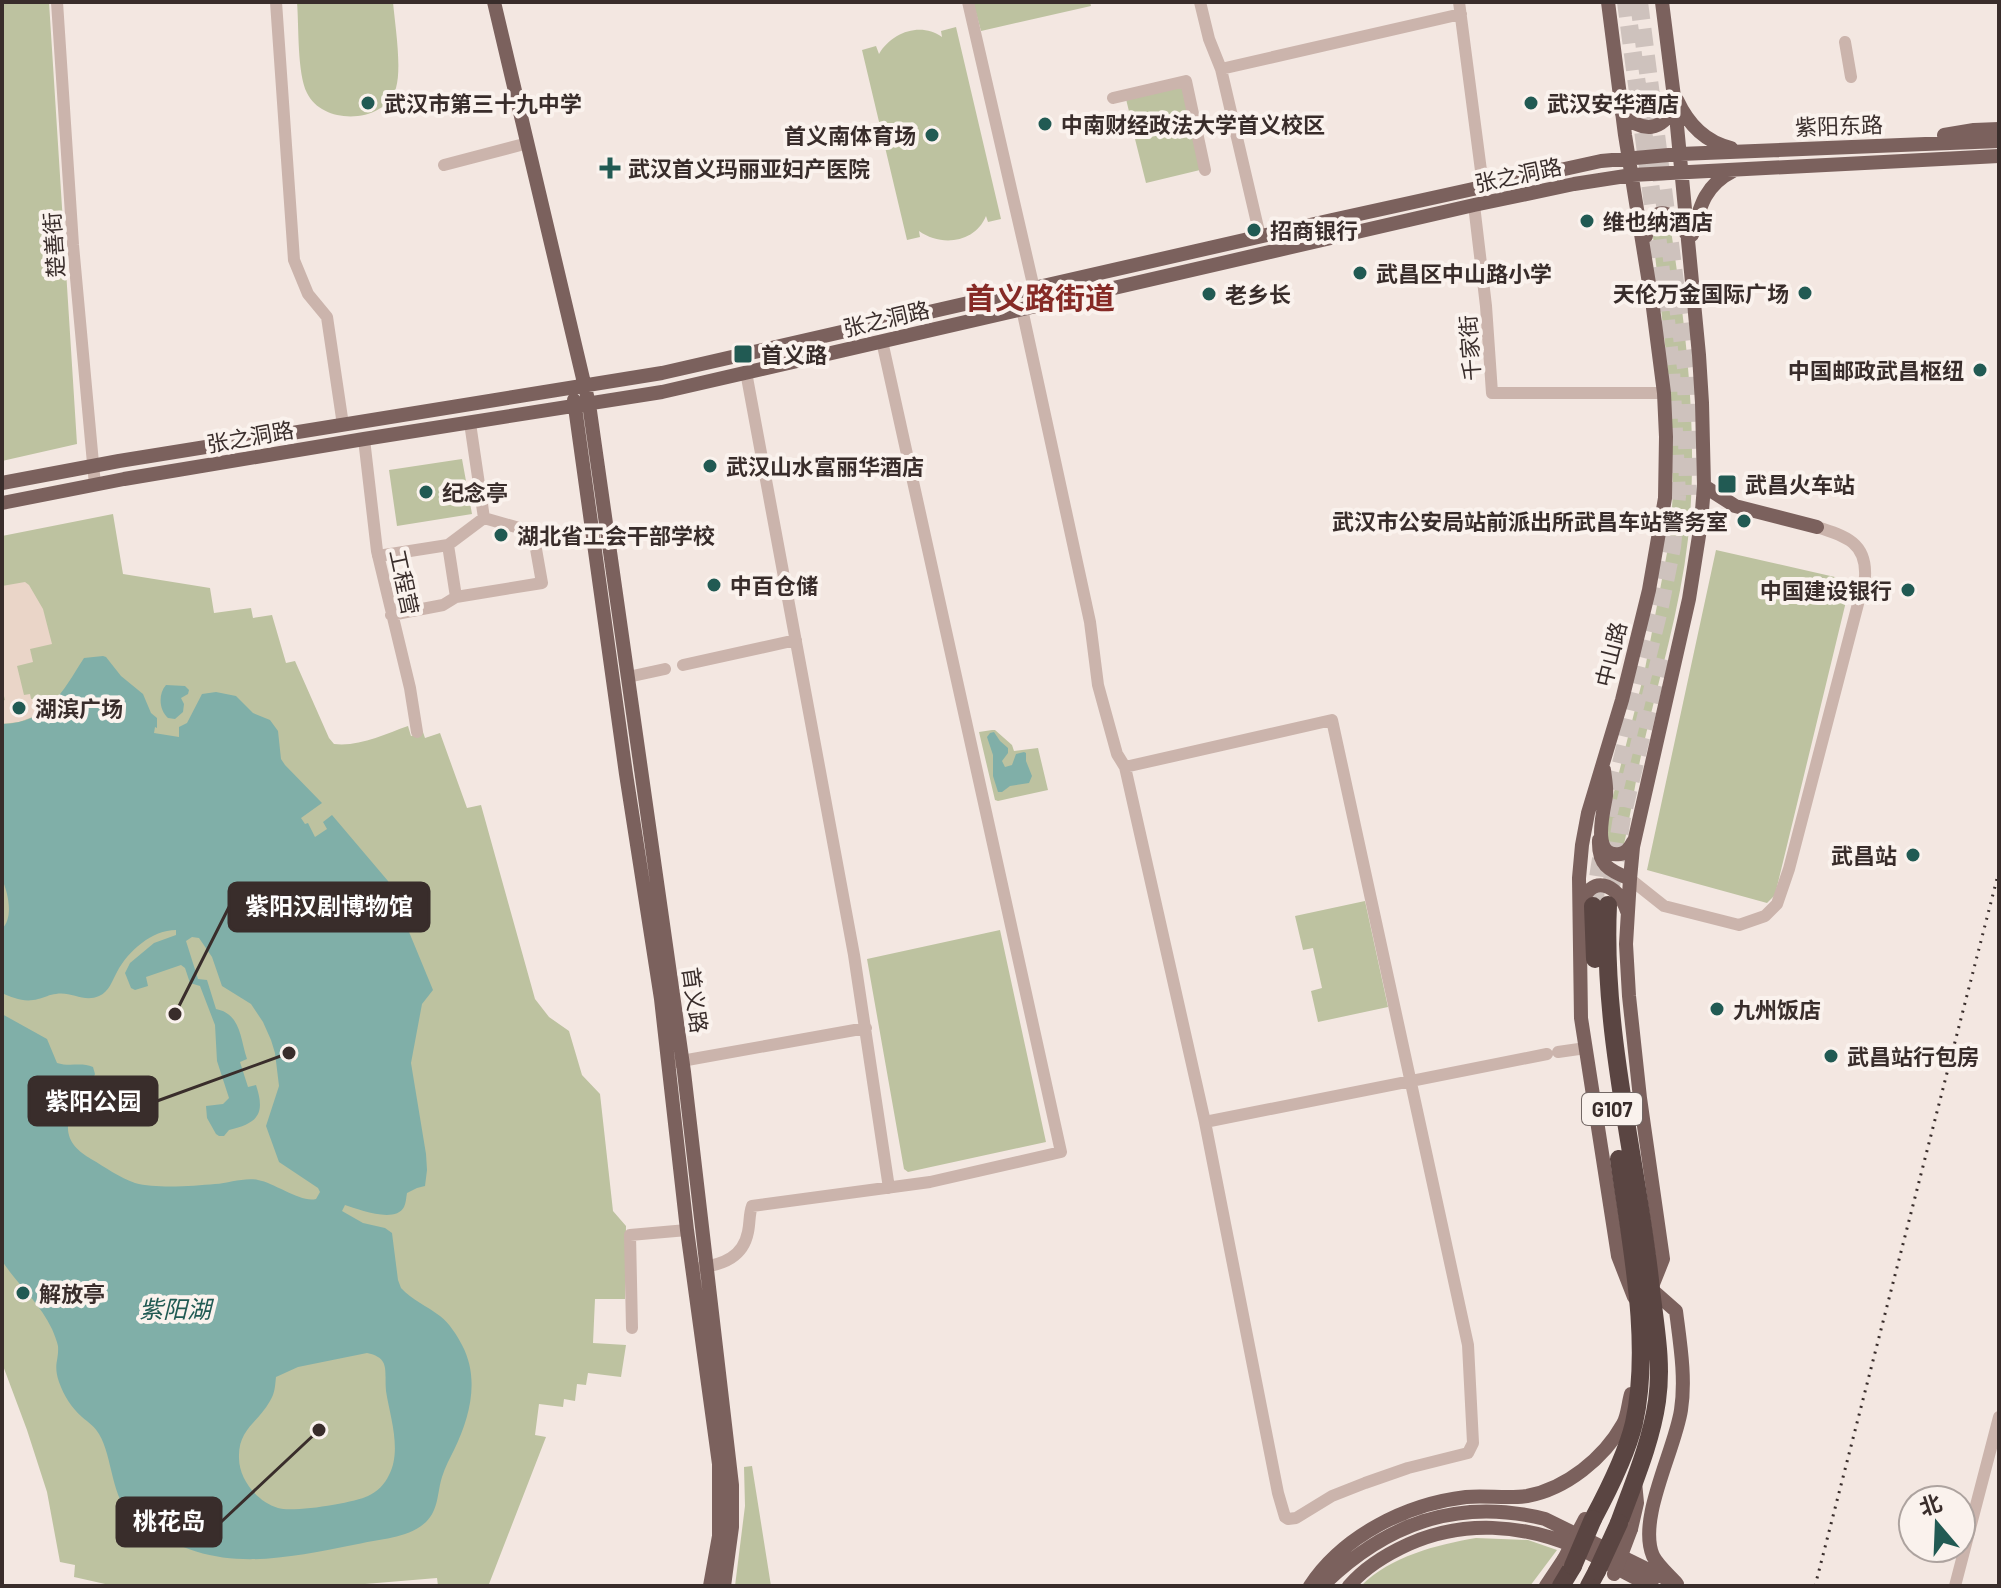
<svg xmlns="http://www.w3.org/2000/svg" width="2001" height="1588" font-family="Barlow,'Noto Sans SC',sans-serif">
	<rect width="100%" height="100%" fill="#f3e7e1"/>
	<!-- green -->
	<path fill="#bdc2a0" d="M 2,2 L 49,2 L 77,444 L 2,461 Z
		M 297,2 L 393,2 C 395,25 402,67 396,88 C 385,124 323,126 307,93 C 297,73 299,26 297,2 Z
		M 973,2 L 1090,2 L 1091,6 L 981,31 Z
		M 956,27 L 1001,219 L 988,222 L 986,216 C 975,243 941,247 919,231 L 920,237 L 907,240 L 862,50 L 876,46 L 879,54 C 892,32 921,22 942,37 L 941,31 Z
		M 1182,86 L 1189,119 L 1134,132 L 1126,99 Z
		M 1190,123 L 1200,170 L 1146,183 L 1134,135 Z
		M 1660,217 L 1670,224 C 1686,327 1699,434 1688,539 C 1680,609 1659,678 1643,747 C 1635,781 1631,815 1623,849 L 1620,850 L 1607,845 L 1607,825 L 1611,804 L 1644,674 L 1670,537 L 1673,492 L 1670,389 L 1652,228 Z
		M 462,459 L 472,514 L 397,526 L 389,470 Z
		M 113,514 L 123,574 L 210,588 L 214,613 L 251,608 L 253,618 L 272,615 L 286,663 L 295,661 L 329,738 L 334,744 C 359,747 385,734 408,726 L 411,736 L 423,732 L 425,738 L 440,733 L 467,808 L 481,805 L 535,999 L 549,1017 L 569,1031 L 582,1075 L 600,1094 L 613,1211 L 626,1226 L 625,1299 L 595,1299 L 593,1343 L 626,1345 L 621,1377 L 588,1373 L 586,1385 L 577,1384 L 575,1401 L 564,1399 L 563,1407 L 539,1404 L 535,1435 L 546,1437 L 489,1584 L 491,1586 L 438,1586 L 437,1578 L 341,1586 L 114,1586 L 74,1577 L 75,1565 L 60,1562 L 47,1492 L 27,1430 L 2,1363 L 2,536 Z
		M 1716,550 L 1848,580 L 1850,585 L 1775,895 L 1767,903 L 1647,870 Z
		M 992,730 L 995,730 L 1012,745 L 1014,751 L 1038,748 L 1048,790 L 998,801 L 995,800 L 979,732 Z
		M 1365,901 L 1388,1007 L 1318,1022 L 1311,991 L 1322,988 L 1313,948 L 1303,950 L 1295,916 Z
		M 1000,930 L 1046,1142 L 908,1172 L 904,1169 L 867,959 Z
		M 752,1466 L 771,1586 L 735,1586 L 745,1506 L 744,1467 Z
		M 1476,1538 L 1528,1540 L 1557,1550 L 1530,1586 L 1361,1586 C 1391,1556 1436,1545 1476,1538 Z"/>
	<!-- plaza -->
	<path fill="#ead5c8" d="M 25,582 L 29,585 L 43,609 L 52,644 L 30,649 L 33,662 L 17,666 L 24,695 L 30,694 L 31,699 L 34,699 L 38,715 L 19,722 L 2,724 L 2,701 L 5,700 L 2,688 L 2,586 Z"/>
	<!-- water -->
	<path fill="#80afa8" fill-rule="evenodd" d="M 103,656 L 106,657 L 121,676 L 143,694 L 151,713 L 157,718 L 157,728 L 155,727 L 154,733 L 179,737 L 179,727 L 187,723 L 202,694 L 216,692 L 236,696 L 253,713 L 270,720 L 278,731 L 281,759 L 285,765 L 322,803 L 301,818 L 305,824 L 308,823 L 315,837 L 327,829 L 323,822 L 332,815 L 388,881 L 433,990 L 422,1004 L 411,1063 L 426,1154 L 427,1170 L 425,1186 L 417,1188 L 407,1193 C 406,1198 406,1203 404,1207 C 395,1224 358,1209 345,1205 L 342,1211 L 363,1223 L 385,1228 L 392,1233 L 398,1280 L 401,1288 C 412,1300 427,1306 440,1316 C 449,1323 457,1335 462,1345 C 480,1379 470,1417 454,1450 C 450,1458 445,1467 442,1477 C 437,1493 439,1509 426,1522 C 409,1538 380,1539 358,1544 C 272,1561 207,1576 133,1517 C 111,1500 113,1457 99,1434 C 95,1427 88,1422 82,1417 C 71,1407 64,1396 59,1382 C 53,1364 59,1361 58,1346 C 57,1341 54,1334 52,1329 C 39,1302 18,1285 2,1261 L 2,1014 L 47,1039 L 57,1063 C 69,1067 82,1062 93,1067 L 95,1074 L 93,1079 L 68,1126 C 67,1142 79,1152 91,1159 C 105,1167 120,1178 135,1183 C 157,1189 193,1186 215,1184 C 229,1183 245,1177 258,1180 C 275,1183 301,1203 316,1199 L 320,1192 L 318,1188 L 279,1162 L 266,1126 L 279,1086 L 275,1053 L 271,1040 L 263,1022 L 251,1004 L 222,986 L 212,957 L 199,938 L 192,937 L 186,941 L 198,979 L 207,980 L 216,1009 C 241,1014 240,1038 247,1059 L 240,1062 L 248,1087 L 256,1085 C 266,1115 257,1123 229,1130 L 224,1136 L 219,1136 L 216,1134 L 207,1118 L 206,1106 L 223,1104 L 229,1098 L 217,1061 L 215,1025 L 200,986 L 190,983 L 185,968 L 181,965 L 146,977 L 148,986 L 135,990 L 131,988 L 125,973 L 130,963 L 154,943 L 176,935 L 176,930 C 152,930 128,951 117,972 C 112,981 109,992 99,996 C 84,1003 71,991 56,994 C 50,994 44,998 38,999 C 25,1003 13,998 2,993 L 2,929 C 14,917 8,893 2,879 L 2,724 C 48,723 62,692 84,658 ZM 367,1353 C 391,1358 384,1371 386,1391 C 390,1417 402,1450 389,1475 C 385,1484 377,1492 368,1496 C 354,1503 292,1513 278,1508 C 257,1502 239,1479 239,1458 C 238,1429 258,1423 270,1401 C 275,1393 275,1386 276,1377 L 298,1367 Z
		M 166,685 L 185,686 L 189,690 L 188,694 L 181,698 L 184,704 L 183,712 L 175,719 L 168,718 C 159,710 158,694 166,685 Z
		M 994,732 L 1000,741 L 1008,748 L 1008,753 L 1002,761 L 1005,767 L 1012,765 L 1016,754 L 1024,752 L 1026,753 L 1026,761 L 1032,776 L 1029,783 L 1010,786 L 1002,792 L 998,792 L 993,776 L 993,755 L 987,737 L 990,733 Z"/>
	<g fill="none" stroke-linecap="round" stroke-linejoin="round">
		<!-- highway-tunnel -->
		<path stroke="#cec2bd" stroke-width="18" stroke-dasharray="18 9" stroke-linecap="butt" d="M 1639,2 L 1686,368 L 1688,495
			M 1608,816 L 1660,606 L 1672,547 L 1677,496 L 1671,368 L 1658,243 L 1626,2
			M 1611,887 L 1622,817 L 1661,654
			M 1594,903 L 1603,846"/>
		<!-- minor -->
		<path stroke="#cbb4ac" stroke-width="12" d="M 57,2 L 73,245 L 95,485
			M 276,2 L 294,260 L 308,294 L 327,317 L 343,425
			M 968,2 L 1038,306
			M 1200,2 L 1209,39 L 1221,69 L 1260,236
			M 1459,2 L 1483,186
			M 1845,42 L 1851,77
			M 1221,69 L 1461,14
			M 1113,98 L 1186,81 L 1205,170
			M 444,165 L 528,143
			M 1474,205 L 1486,306 L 1492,393 L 1664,393
			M 1022,309 L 1090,622 L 1098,685 L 1117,754 L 1125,767 L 1205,1122 L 1547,1054
			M 746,372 L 854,955 L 889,1188
			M 364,439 L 377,551 L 410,688 L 417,732
			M 448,545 L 456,597
			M 378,556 L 448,545 L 484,518
			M 391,615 L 443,605 L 456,597 L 542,583 L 533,532 L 484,518 L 470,423
			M 683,665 L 796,640
			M 628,677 L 665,669
			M 1125,767 L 1332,720 L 1468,1345 L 1473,1443 L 1468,1453 L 1408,1468 L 1365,1483 L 1332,1496 L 1296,1518 L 1288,1519 L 1285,1517 L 1278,1493 L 1205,1122
			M 1630,879 L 1664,906 L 1739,925 L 1765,916 L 1777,904 L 1789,869 L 1865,577 C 1867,543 1846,536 1817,527
			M 1558,1052 L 1586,1048
			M 676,1062 L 866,1028
			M 700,1268 C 724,1264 743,1257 748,1232 C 750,1223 749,1214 752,1206 L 930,1182 L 1061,1152 L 882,341
			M 632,1328 L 630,1235 L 687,1230
			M 1955,1586 L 1999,1417"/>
		<!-- major -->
		<path stroke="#7b615d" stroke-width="14" d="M 494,2 L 589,404 L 684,1072 L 732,1485 L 732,1527 L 724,1586
			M 1608,2 L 1625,135 L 1653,308 L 1664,393 L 1666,437 L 1665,498 L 1649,590 L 1622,700 L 1588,813 L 1582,845 L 1579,878 L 1581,1018 L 1618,1256 L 1634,1297
			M 1662,2 L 1675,105 L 1699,355 L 1702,403 L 1704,486 L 1701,523 L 1689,599 L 1633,847 L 1630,879 L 1626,944 L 1629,996 L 1640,1098 L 1663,1259 L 1651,1289 L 1676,1311 C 1680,1343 1686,1378 1681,1410 C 1675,1450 1637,1519 1653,1556 C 1658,1566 1670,1576 1677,1584
			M 1677,100 C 1688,124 1705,142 1731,148
			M 1622,114 C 1643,133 1662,132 1675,105
			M 1944,135 L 1974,130 L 1999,129
			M 1692,235 C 1700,206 1705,185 1733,171
			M 1646,236 C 1647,219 1659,204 1676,220 C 1681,224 1684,231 1688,236
			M 574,400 L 626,774 L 661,999 L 687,1230 L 719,1464 L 719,1536 L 710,1586
			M 2,483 L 119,461 L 662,373 L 1332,220 L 1601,161 L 1680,154 L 1999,141
			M 1704,486 L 1735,506 L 1817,527
			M 2,503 L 124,479 L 364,439 L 662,392 L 1474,205 L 1574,184 L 1632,175 L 1999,156
			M 1604,770 C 1605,779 1607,788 1606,796 C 1604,809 1590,859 1620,854 C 1627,853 1630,848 1633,842
			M 1599,840 C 1598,865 1608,870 1630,879
			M 1581,906 C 1590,873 1618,883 1627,911
			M 1631,1529 L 1637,1503 L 1635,1482
			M 1310,1586 C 1343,1536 1406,1504 1466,1497 C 1486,1495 1507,1499 1527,1496 C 1566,1489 1604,1458 1623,1424 C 1628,1415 1628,1404 1631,1394
			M 1322,1586 C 1385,1524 1457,1497 1545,1519 L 1669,1580
			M 1349,1586 C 1365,1567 1387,1554 1409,1544 C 1463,1520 1522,1524 1576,1547 C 1602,1559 1626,1574 1652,1586
			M 1546,1586 L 1564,1559"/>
		<!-- highway -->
		<path stroke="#5a4542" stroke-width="18" d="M 1608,905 C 1602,1032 1636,1155 1650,1280 C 1654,1321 1663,1360 1657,1401 C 1651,1443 1633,1484 1619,1523
			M 1593,906 L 1595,959
			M 1593,1519 C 1608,1491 1627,1453 1634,1423 C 1652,1342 1630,1241 1619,1159
			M 1561,1586 L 1573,1566
			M 1589,1586 L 1597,1571"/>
		<!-- rail -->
		<path stroke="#392d2b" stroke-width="3" stroke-dasharray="2 6" stroke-linecap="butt" d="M 1815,1586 L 1999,871"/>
		<!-- major-bridge -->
		<path stroke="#7b615d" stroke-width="14" d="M 1564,1559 L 1585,1519
			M 1614,1574 L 1631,1529"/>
		<!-- highway-bridge -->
		<path stroke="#5a4542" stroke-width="18" d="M 1573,1566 L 1593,1519
			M 1597,1571 L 1619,1523"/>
	</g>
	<!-- markers -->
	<g fill="#215a53" stroke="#faf2ed" stroke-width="3">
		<circle cx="368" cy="103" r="8"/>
		<circle cx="1531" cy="103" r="8"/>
		<circle cx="1045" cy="124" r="8"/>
		<circle cx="932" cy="135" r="8"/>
		<path d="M606 156h8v8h8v8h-8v8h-8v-8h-8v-8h8z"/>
		<circle cx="1587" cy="221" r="8"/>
		<circle cx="1254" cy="230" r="8"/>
		<circle cx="1360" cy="273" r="8"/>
		<circle cx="1805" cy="293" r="8"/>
		<circle cx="1209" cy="294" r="8"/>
		<rect x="733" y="344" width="20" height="20" rx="4"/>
		<circle cx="1980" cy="370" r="8"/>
		<circle cx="710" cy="466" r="8"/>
		<rect x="1717" y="474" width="20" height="20" rx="4"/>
		<circle cx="426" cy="492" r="8"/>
		<circle cx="1744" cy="521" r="8"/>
		<circle cx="501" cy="535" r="8"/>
		<circle cx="714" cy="585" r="8"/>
		<circle cx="1908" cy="590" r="8"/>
		<circle cx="19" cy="708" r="8"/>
		<circle cx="1913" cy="855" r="8"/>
		<circle cx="1717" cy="1009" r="8"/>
		<circle cx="1831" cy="1056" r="8"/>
		<circle cx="23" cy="1293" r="8"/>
	</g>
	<g text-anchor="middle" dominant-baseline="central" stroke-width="8" stroke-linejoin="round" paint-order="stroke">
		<!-- shield labels -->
		<rect fill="#faf2ed" stroke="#736865" stroke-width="2" x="1582" y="1093" width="60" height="32" rx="6"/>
		<g font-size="20" font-weight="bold" fill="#392d2b">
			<text x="1612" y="1109">G107</text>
		</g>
		<!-- poi labels -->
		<g font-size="22" font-weight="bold" fill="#392d2b" stroke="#faf2ed" text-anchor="start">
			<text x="384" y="103">武汉市第三十九中学</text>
			<text x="1547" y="103">武汉安华酒店</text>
			<text x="1061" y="124">中南财经政法大学首义校区</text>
			<text x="916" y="135" text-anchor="end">首义南体育场</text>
			<text x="628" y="168">武汉首义玛丽亚妇产医院</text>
			<text x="1603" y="221">维也纳酒店</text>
			<text x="1270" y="230">招商银行</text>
			<text x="1376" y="273">武昌区中山路小学</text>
			<text x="1789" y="293" text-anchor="end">天伦万金国际广场</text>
			<text x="1225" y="294">老乡长</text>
			<text x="761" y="354">首义路</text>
			<text x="1964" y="370" text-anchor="end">中国邮政武昌枢纽</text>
			<text x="726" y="466">武汉山水富丽华酒店</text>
			<text x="1745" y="484">武昌火车站</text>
			<text x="442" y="492">纪念亭</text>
			<text x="1728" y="521" text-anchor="end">武汉市公安局站前派出所武昌车站警务室</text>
			<text x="517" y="535">湖北省工会干部学校</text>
			<text x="730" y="585">中百仓储</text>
			<text x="1892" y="590" text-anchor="end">中国建设银行</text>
			<text x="35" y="708">湖滨广场</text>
			<text x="1897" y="855" text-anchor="end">武昌站</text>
			<text x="1733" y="1009">九州饭店</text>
			<text x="1847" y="1056">武昌站行包房</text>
			<text x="39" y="1293">解放亭</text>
		</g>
		<!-- street labels -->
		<g font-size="22" fill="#392d2b" stroke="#faf2ed">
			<text transform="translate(1839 125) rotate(-2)">紫阳东路</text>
			<text transform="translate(1518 174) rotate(-12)">张之洞路</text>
			<text transform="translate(53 245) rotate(-94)">楚善街</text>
			<text transform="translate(886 318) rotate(-13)">张之洞路</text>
			<text transform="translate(1469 348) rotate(-94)">千家街</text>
			<text transform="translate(250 436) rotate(-10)">张之洞路</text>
			<text transform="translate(405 582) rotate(78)">工程营</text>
			<text transform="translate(1610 654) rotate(-76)">中山路</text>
			<text transform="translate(696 1000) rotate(82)">首义路</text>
		</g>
		<!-- water labels -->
		<g font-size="24" font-style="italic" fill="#215a53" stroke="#faf2ed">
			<text x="175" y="1308">紫阳湖</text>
		</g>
		<!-- district labels -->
		<g font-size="30" font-weight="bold" fill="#862a26" stroke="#faf2ed">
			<text x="1040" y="297">首义路街道</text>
		</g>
	</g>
	<!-- callouts -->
	<path fill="none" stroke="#392d2b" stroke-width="3" d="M175 1014L229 907M289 1053L157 1101M319 1430L221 1522"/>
	<g fill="#392d2b" stroke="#faf2ed" stroke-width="3">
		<circle cx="175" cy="1014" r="8"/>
		<circle cx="289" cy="1053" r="8"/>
		<circle cx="319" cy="1430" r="8"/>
	</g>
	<g fill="#392d2b" stroke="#392d2b" stroke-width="3">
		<rect x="229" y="883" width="200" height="48" rx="8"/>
		<rect x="29" y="1077" width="128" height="48" rx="8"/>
		<rect x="117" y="1498" width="104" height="48" rx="8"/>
	</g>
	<g font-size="24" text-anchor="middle" font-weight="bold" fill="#fff">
		<text x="329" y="915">紫阳汉剧博物馆</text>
		<text x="93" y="1110">紫阳公园</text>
		<text x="169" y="1530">桃花岛</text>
	</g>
	<!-- border -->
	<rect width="2001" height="1588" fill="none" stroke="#392d2b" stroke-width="8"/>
	<!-- north arrow -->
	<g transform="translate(1937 1524) rotate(341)"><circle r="38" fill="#faf2ed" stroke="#ada39f" stroke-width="2"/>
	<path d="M0-6L14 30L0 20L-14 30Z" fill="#215a53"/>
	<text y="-12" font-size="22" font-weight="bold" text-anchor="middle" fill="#392d2b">北</text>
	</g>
</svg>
